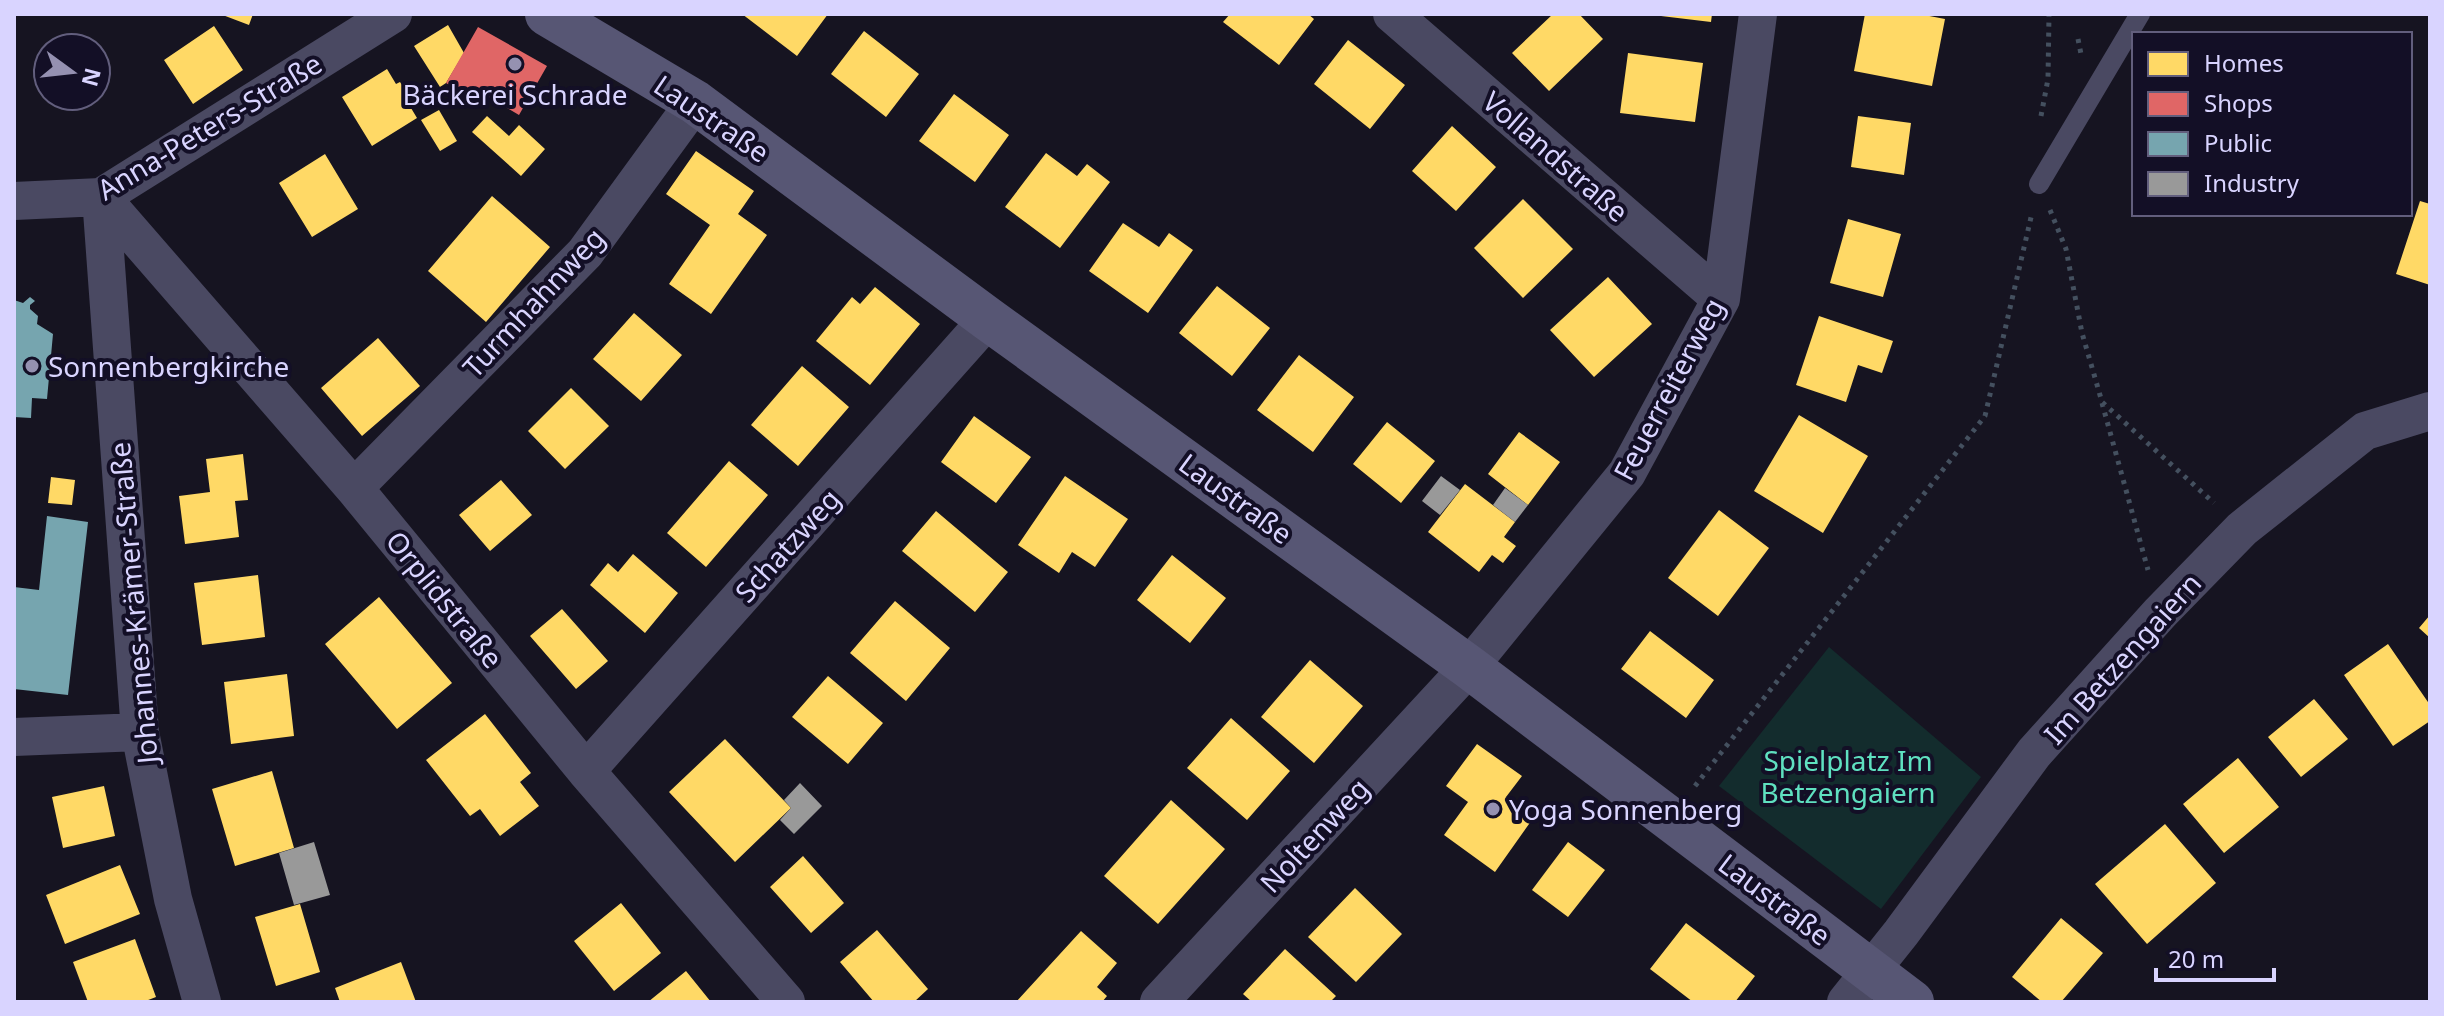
<svg xmlns="http://www.w3.org/2000/svg" width="2444" height="1016" font-family="'Noto Sans',sans-serif">
	<rect width="100%" height="100%" fill="#161421"/>
	<!-- green -->
	<path fill="#132c2d" d="M 1829,647 L 1981,777 L 1881,909 L 1719,786 Z"/>
	<!-- homes -->
	<path fill="#ffd966" d="M 220,14 L 253,14 L 249,25 Z
		M 742,14 L 828,14 L 797,56 Z
		M 1230,14 L 1308,14 L 1314,19 L 1279,65 L 1223,22 Z
		M 1553,14 L 1579,14 L 1603,39 L 1549,91 L 1512,53 Z
		M 1661,14 L 1712,14 L 1711,22 L 1661,16 Z
		M 1865,14 L 1919,14 L 1945,19 L 1932,86 L 1854,71 Z
		M 448,25 L 464,53 L 446,83 L 440,87 L 414,46 Z
		M 214,26 L 243,70 L 193,104 L 164,60 Z
		M 864,31 L 919,74 L 886,117 L 831,74 Z
		M 1348,40 L 1405,85 L 1370,129 L 1314,84 Z
		M 1628,53 L 1703,63 L 1695,122 L 1620,113 Z
		M 387,69 L 396,84 L 400,82 L 409,96 L 405,98 L 417,118 L 372,146 L 342,97 Z
		M 954,94 L 1009,135 L 975,182 L 919,141 Z
		M 439,110 L 457,141 L 440,151 L 421,120 Z
		M 487,116 L 509,136 L 519,125 L 545,149 L 521,176 L 472,132 Z
		M 1858,116 L 1911,123 L 1904,175 L 1851,167 Z
		M 1452,126 L 1496,167 L 1456,211 L 1412,171 Z
		M 696,151 L 754,191 L 738,214 L 767,235 L 711,314 L 669,284 L 710,225 L 666,194 Z
		M 1046,153 L 1077,176 L 1087,164 L 1110,182 L 1060,248 L 1005,207 Z
		M 325,154 L 358,209 L 312,237 L 279,183 Z
		M 492,196 L 550,247 L 486,322 L 428,271 Z
		M 1523,199 L 1573,249 L 1523,298 L 1474,248 Z
		M 2420,201 L 2430,204 L 2430,285 L 2396,274 Z
		M 1848,219 L 1901,234 L 1883,297 L 1830,283 Z
		M 1123,223 L 1159,247 L 1169,233 L 1193,250 L 1148,313 L 1089,271 Z
		M 1608,277 L 1652,324 L 1594,377 L 1550,330 Z
		M 1217,286 L 1270,328 L 1232,376 L 1179,333 Z
		M 875,287 L 920,324 L 870,385 L 816,341 L 852,297 L 860,304 Z
		M 634,313 L 682,355 L 641,401 L 593,359 Z
		M 1819,316 L 1893,341 L 1882,373 L 1858,365 L 1846,402 L 1796,385 Z
		M 378,338 L 420,386 L 362,436 L 321,388 Z
		M 1299,355 L 1354,397 L 1313,452 L 1257,410 Z
		M 802,366 L 849,407 L 798,466 L 751,425 Z
		M 571,388 L 609,426 L 565,469 L 528,431 Z
		M 1799,415 L 1868,456 L 1823,533 L 1754,491 Z
		M 974,416 L 1031,457 L 996,503 L 941,462 Z
		M 1387,422 L 1435,461 L 1401,503 L 1353,464 Z
		M 1519,432 L 1560,462 L 1528,505 L 1488,474 Z
		M 243,454 L 248,500 L 235,501 L 239,537 L 185,544 L 179,496 L 210,492 L 206,459 Z
		M 729,461 L 768,495 L 706,567 L 667,533 Z
		M 1065,476 L 1128,519 L 1095,567 L 1072,552 L 1059,573 L 1018,545 Z
		M 51,477 L 75,480 L 72,505 L 48,503 Z
		M 501,480 L 532,515 L 490,551 L 459,515 Z
		M 1465,484 L 1515,522 L 1504,537 L 1516,546 L 1503,563 L 1492,555 L 1479,572 L 1428,532 Z
		M 1719,510 L 1769,548 L 1718,616 L 1668,578 Z
		M 936,511 L 1008,572 L 975,612 L 902,551 Z
		M 633,554 L 678,593 L 645,633 L 590,585 L 608,563 L 618,572 Z
		M 1172,555 L 1226,598 L 1190,643 L 1137,600 Z
		M 258,575 L 265,637 L 202,645 L 194,583 Z
		M 379,597 L 452,683 L 397,729 L 325,644 Z
		M 895,601 L 950,648 L 906,701 L 850,653 Z
		M 562,609 L 608,661 L 576,689 L 530,636 Z
		M 2430,615 L 2430,638 L 2419,628 Z
		M 1650,631 L 1714,680 L 1686,718 L 1621,669 Z
		M 2388,644 L 2430,705 L 2430,721 L 2393,746 L 2344,675 Z
		M 1310,660 L 1363,706 L 1314,763 L 1261,717 Z
		M 287,674 L 294,736 L 231,744 L 224,682 Z
		M 828,676 L 883,723 L 848,764 L 792,717 Z
		M 2314,699 L 2348,739 L 2301,777 L 2268,737 Z
		M 485,714 L 531,773 L 520,782 L 539,806 L 500,836 L 480,809 L 470,816 L 426,760 Z
		M 1231,718 L 1290,771 L 1247,820 L 1187,768 Z
		M 725,739 L 791,808 L 735,862 L 669,792 Z
		M 1477,744 L 1522,776 L 1506,797 L 1534,817 L 1495,872 L 1444,835 L 1468,802 L 1446,786 Z
		M 2238,758 L 2279,807 L 2224,853 L 2183,804 Z
		M 272,771 L 294,848 L 235,866 L 212,789 Z
		M 104,786 L 115,836 L 63,848 L 52,797 Z
		M 1171,800 L 1225,849 L 1158,924 L 1104,876 Z
		M 2165,824 L 2216,883 L 2147,944 L 2095,884 Z
		M 1568,842 L 1605,870 L 1568,917 L 1532,890 Z
		M 803,856 L 844,903 L 811,933 L 770,887 Z
		M 120,865 L 140,914 L 65,944 L 46,895 Z
		M 1355,888 L 1402,934 L 1356,982 L 1308,937 Z
		M 621,903 L 661,953 L 614,991 L 574,941 Z
		M 300,904 L 320,972 L 276,986 L 255,917 Z
		M 2061,918 L 2103,953 L 2061,1002 L 2042,1002 L 2012,977 Z
		M 1686,923 L 1755,976 L 1735,1002 L 1693,1002 L 1650,969 Z
		M 877,930 L 928,989 L 914,1002 L 874,1002 L 840,962 Z
		M 1081,931 L 1117,963 L 1097,987 L 1107,996 L 1102,1002 L 1016,1002 Z
		M 135,939 L 156,997 L 143,1002 L 88,1002 L 73,962 Z
		M 1285,949 L 1336,996 L 1330,1002 L 1252,1002 L 1243,994 Z
		M 401,962 L 416,1002 L 340,1002 L 335,988 Z
		M 686,971 L 711,1002 L 648,1002 Z"/>
	<!-- shops -->
	<path fill="#e06666" d="M 478,27 L 547,66 L 519,115 L 480,92 L 475,100 L 446,83 Z"/>
	<!-- public -->
	<path fill="#76a5af" d="M 30,297 L 35,301 L 30,305 L 30,309 L 38,316 L 37,324 L 53,334 L 47,399 L 32,398 L 31,418 L 14,417 L 14,300 L 23,303 Z
		M 47,516 L 88,522 L 68,695 L 14,689 L 14,587 L 39,590 Z"/>
	<!-- industry -->
	<path fill="#999" d="M 1441,476 L 1460,490 L 1440,515 L 1422,501 Z
		M 1505,488 L 1528,505 L 1515,522 L 1493,505 Z
		M 800,783 L 822,806 L 794,834 L 780,820 L 791,808 L 784,800 Z
		M 314,842 L 330,895 L 294,905 L 279,853 Z"/>
	<g fill="none" stroke-linecap="round" stroke-linejoin="round">
		<!-- path -->
		<path stroke="#44505f" stroke-width="5" stroke-dasharray="4 6" stroke-linecap="butt" d="M 2078,39 L 2081,54
			M 2041,116 L 2048,79 L 2049,14
			M 2050,210 L 2066,249 L 2082,333 L 2102,402 L 2214,503
			M 2102,403 L 2148,570
			M 1695,786 L 1985,416 L 2032,213"/>
		<!-- lane -->
		<path stroke="#4a4962" stroke-width="20" d="M 2039,184 L 2140,14"/>
		<!-- street -->
		<path stroke="#4a4962" stroke-width="38" d="M 1392,14 L 1721,299
			M 101,197 L 354,488 L 586,771 L 786,1002
			M 101,197 L 140,732 L 173,899 L 202,1002
			M 14,201 L 101,197 L 393,14
			M 354,488 L 585,253 L 695,102
			M 14,737 L 140,732
			M 586,771 L 988,319
			M 1159,1002 L 1469,667 L 1627,473 L 1721,299 L 1758,14
			M 1846,1002 L 1901,933 L 2034,753 L 2160,613 L 2242,529 L 2365,431 L 2430,411"/>
		<!-- secondary -->
		<path stroke="#575674" stroke-width="44" d="M 547,14 L 695,102 L 988,319 L 1469,667 L 1912,1002"/>
	</g>
	<!-- markers -->
	<g fill="#9591b1" stroke="#130f26" stroke-width="3">
		<circle cx="515" cy="64" r="8"/>
		<circle cx="32" cy="366" r="8"/>
		<circle cx="1493" cy="809" r="8"/>
	</g>
	<g text-anchor="middle" dominant-baseline="central" stroke-width="8" stroke-linejoin="round" paint-order="stroke">
		<!-- poi labels -->
		<g font-size="28" fill="#d9d4ff" stroke="#130f26" text-anchor="start">
			<text x="515" y="94" text-anchor="middle">Bäckerei Schrade</text>
			<text x="48" y="366">Sonnenbergkirche</text>
			<text x="1509" y="809">Yoga Sonnenberg</text>
		</g>
		<!-- street labels -->
		<g font-size="28" fill="#d9d4ff" stroke="#130f26">
			<text transform="translate(712 118) rotate(34)">Laustraße</text>
			<text transform="translate(209 126) rotate(-31)">Anna-Peters-Straße</text>
			<text transform="translate(1556 156) rotate(41)">Vollandstraße</text>
			<text transform="translate(533 302) rotate(-47)">Turmhahnweg</text>
			<text transform="translate(1668 389) rotate(-62)">Feuerreiterweg</text>
			<text transform="translate(1236 498) rotate(36)">Laustraße</text>
			<text transform="translate(787 545) rotate(-48)">Schatzweg</text>
			<text transform="translate(445 599) rotate(51)">Orplidstraße</text>
			<text transform="translate(133 603) rotate(-95)">Johannes-Krämer-Straße</text>
			<text transform="translate(2122 658) rotate(-48)">Im Betzengaiern</text>
			<text transform="translate(1314 835) rotate(-47)">Noltenweg</text>
			<text transform="translate(1775 899) rotate(37)">Laustraße</text>
		</g>
		<!-- park labels -->
		<g font-size="28" fill="#5fe0c0" stroke="#130f26">
			<text x="1848" y="760">Spielplatz Im<tspan x="1848" dy="32">Betzengaiern</tspan></text>
		</g>
	</g>
	<!-- border -->
	<rect width="2444" height="1016" fill="none" stroke="#d9d4ff" stroke-width="32"/>
	<!-- legend -->
	<rect x="2132" y="32" width="280" height="184" fill="#130f26" stroke="#625e7d" stroke-width="2"/>
	<rect x="2148" y="52" width="40" height="24" fill="#ffd966" stroke="#625e7d" stroke-width="2"/>
	<text x="2204" y="72" font-size="24" fill="#d9d4ff">Homes</text>
	<rect x="2148" y="92" width="40" height="24" fill="#e06666" stroke="#625e7d" stroke-width="2"/>
	<text x="2204" y="112" font-size="24" fill="#d9d4ff">Shops</text>
	<rect x="2148" y="132" width="40" height="24" fill="#76a5af" stroke="#625e7d" stroke-width="2"/>
	<text x="2204" y="152" font-size="24" fill="#d9d4ff">Public</text>
	<rect x="2148" y="172" width="40" height="24" fill="#999999" stroke="#625e7d" stroke-width="2"/>
	<text x="2204" y="192" font-size="24" fill="#d9d4ff">Industry</text>
	<!-- north arrow -->
	<g transform="translate(72 72) rotate(105)"><circle r="38" fill="#130f26" stroke="#625e7d" stroke-width="2"/>
	<path d="M0-6L14 30L0 20L-14 30Z" fill="#9591b1"/>
	<text y="-12" font-size="22" font-weight="bold" text-anchor="middle" fill="#d9d4ff">N</text>
	</g>
	<!-- scale -->
	<path d="M2156 968v12h118v-12" fill="none" stroke="#d9d4ff" stroke-width="4"/>
	<text x="2168" y="968" font-size="24" fill="#d9d4ff" stroke="#130f26" stroke-width="6" paint-order="stroke">20 m</text>
</svg>
